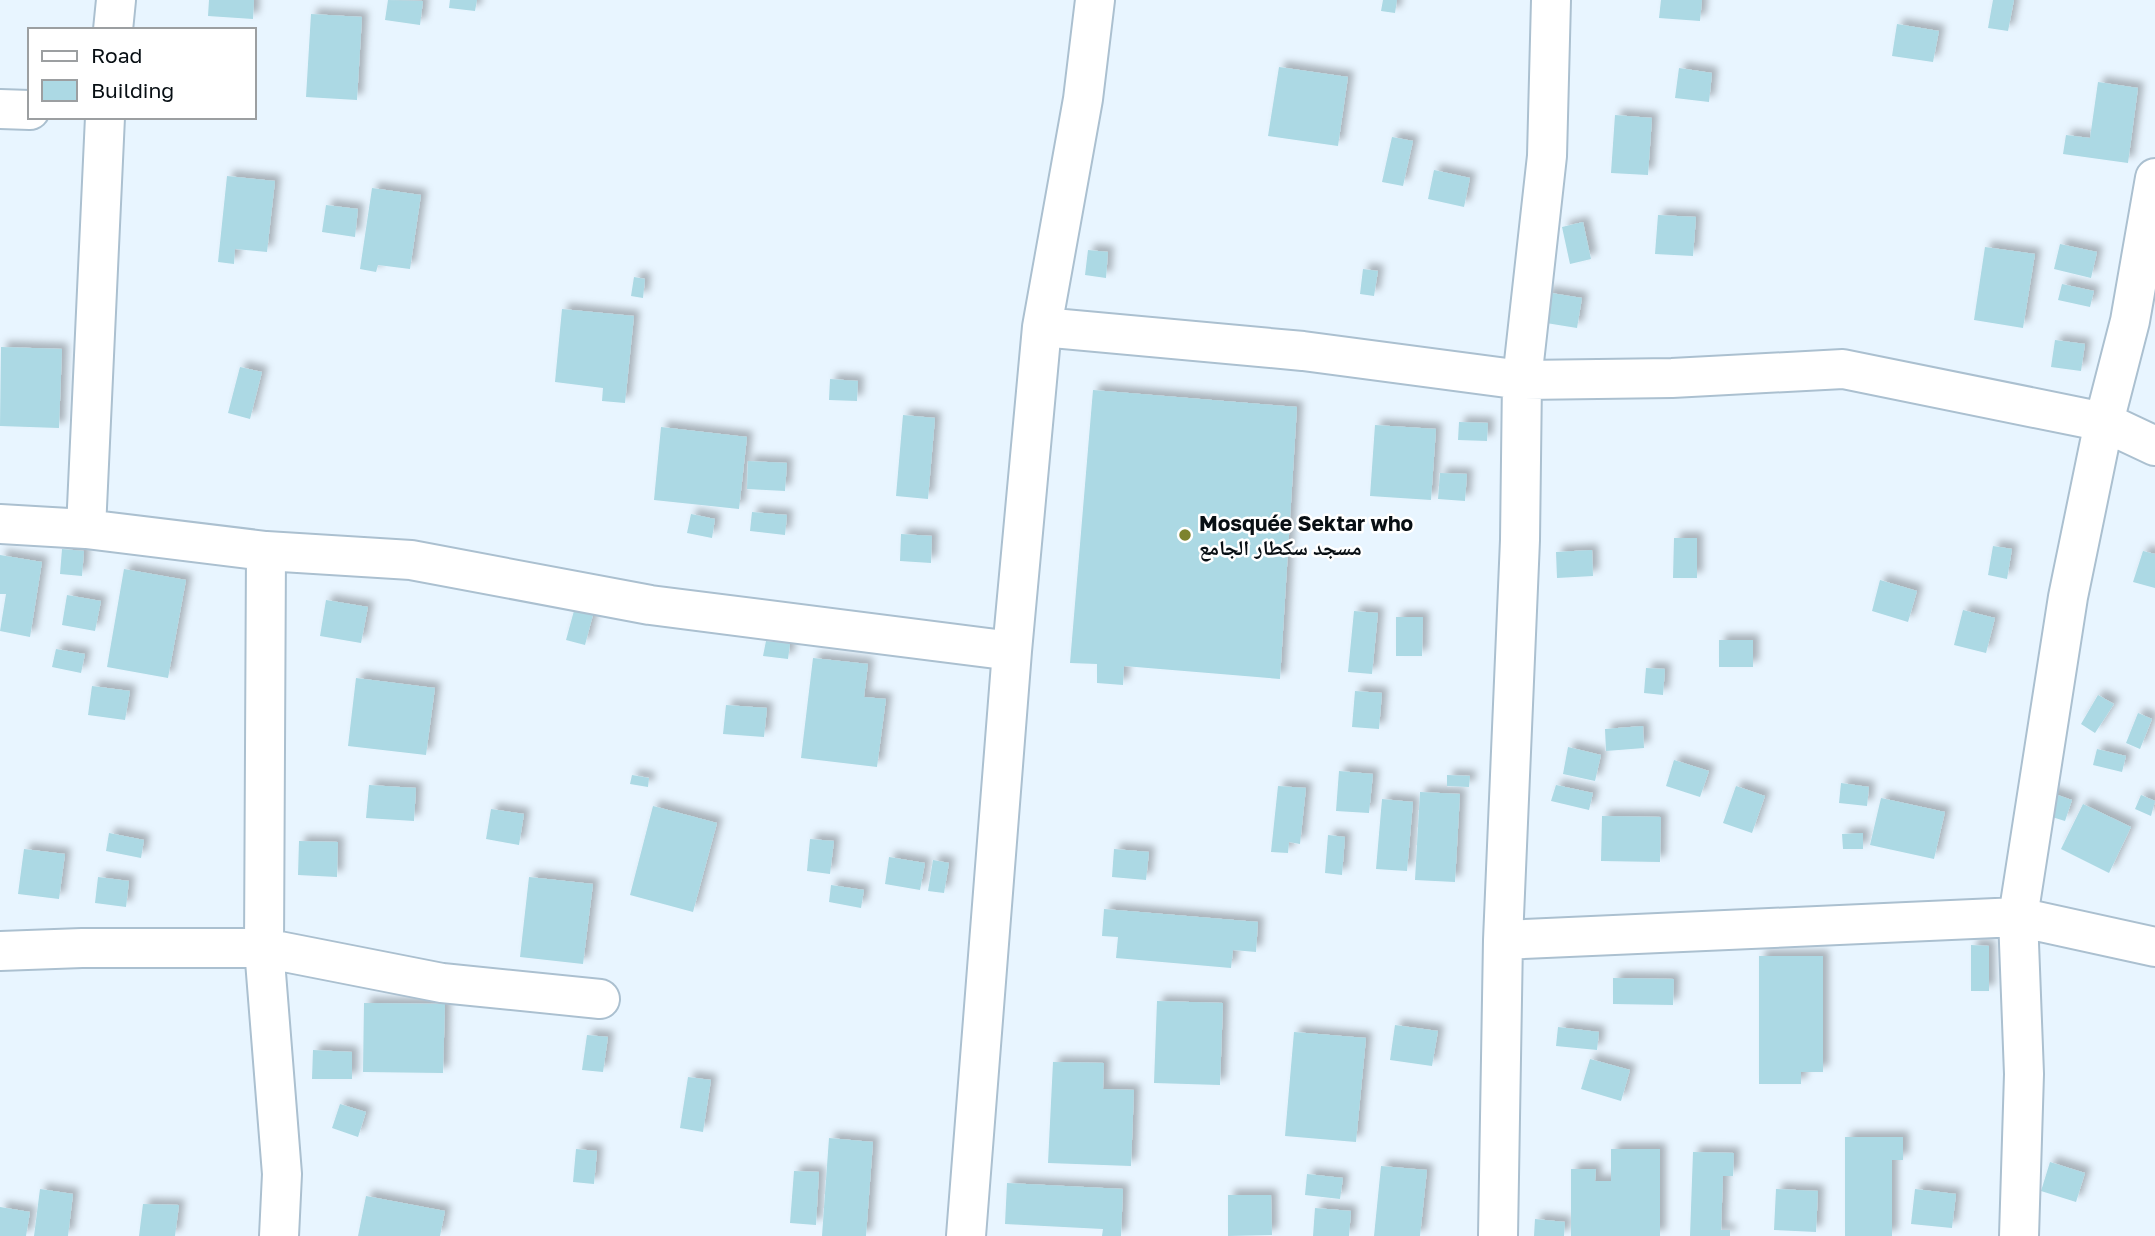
<svg xmlns="http://www.w3.org/2000/svg" width="2155" height="1236" font-family="'Golos Text','Noto Naskh Arabic',sans-serif">
	<defs>
		<filter id="shadow"><feDropShadow dx="6" dy="-6" stdDeviation="3.5" flood-color="#0004"/></filter>
	</defs>
	<rect width="100%" height="100%" fill="#e8f5ff"/>
	<!-- building -->
	<path fill="#acd9e4" filter="url(#shadow)" d="M 209,0 L 254,0 L 253,19 L 208,16 Z
		M 388,0 L 423,1 L 420,25 L 385,20 Z
		M 450,0 L 477,0 L 475,11 L 449,8 Z
		M 1383,0 L 1397,0 L 1395,13 L 1381,11 Z
		M 1661,0 L 1702,0 L 1700,21 L 1659,18 Z
		M 1993,0 L 2014,0 L 2008,31 L 1988,28 Z
		M 311,14 L 362,17 L 357,100 L 306,97 Z
		M 1897,24 L 1939,31 L 1933,62 L 1892,56 Z
		M 1279,67 L 1348,77 L 1338,146 L 1268,136 Z
		M 1679,68 L 1712,73 L 1709,102 L 1675,98 Z
		M 2098,82 L 2138,88 L 2128,163 L 2063,154 L 2066,135 L 2090,138 Z
		M 1615,115 L 1652,118 L 1648,175 L 1611,173 Z
		M 1392,137 L 1413,141 L 1403,186 L 1382,182 Z
		M 1434,170 L 1470,178 L 1464,207 L 1428,199 Z
		M 227,176 L 275,181 L 267,252 L 235,249 L 234,264 L 218,262 Z
		M 372,188 L 421,195 L 410,269 L 378,265 L 376,272 L 360,269 Z
		M 326,205 L 358,209 L 355,237 L 322,232 Z
		M 1658,215 L 1696,217 L 1693,256 L 1655,254 Z
		M 1583,222 L 1591,259 L 1570,264 L 1562,227 Z
		M 2060,244 L 2097,252 L 2091,278 L 2054,269 Z
		M 1985,247 L 2035,254 L 2023,328 L 1974,320 Z
		M 1088,250 L 1108,252 L 1106,278 L 1085,275 Z
		M 1363,269 L 1378,271 L 1374,296 L 1360,294 Z
		M 634,277 L 645,279 L 643,298 L 631,296 Z
		M 2062,284 L 2094,291 L 2090,307 L 2058,300 Z
		M 1545,292 L 1582,298 L 1577,328 L 1540,322 Z
		M 562,309 L 634,316 L 625,403 L 602,401 L 603,388 L 555,382 Z
		M 2055,340 L 2085,344 L 2081,371 L 2051,367 Z
		M 1,347 L 62,349 L 59,428 L 0,426 Z
		M 240,367 L 262,372 L 250,419 L 228,413 Z
		M 830,379 L 858,381 L 857,401 L 829,400 Z
		M 1093,390 L 1297,407 L 1280,679 L 1124,666 L 1123,685 L 1097,683 L 1097,664 L 1070,663 Z
		M 903,415 L 935,418 L 928,499 L 896,496 Z
		M 1459,422 L 1488,423 L 1487,441 L 1458,440 Z
		M 1375,425 L 1436,429 L 1431,500 L 1370,496 Z
		M 661,427 L 747,437 L 739,509 L 654,500 Z
		M 748,461 L 787,463 L 785,491 L 747,489 Z
		M 1440,473 L 1467,474 L 1465,501 L 1438,499 Z
		M 752,512 L 787,515 L 785,535 L 750,531 Z
		M 691,514 L 715,519 L 712,538 L 687,533 Z
		M 901,534 L 932,536 L 931,563 L 900,561 Z
		M 1674,538 L 1697,538 L 1697,578 L 1673,578 Z
		M 1993,546 L 2012,549 L 2007,579 L 1988,575 Z
		M 62,549 L 84,551 L 82,576 L 60,574 Z
		M 1592,550 L 1593,576 L 1557,578 L 1556,552 Z
		M 2143,551 L 2155,554 L 2155,588 L 2133,582 Z
		M 0,555 L 42,562 L 30,637 L 0,631 L 6,594 L 0,594 Z
		M 124,569 L 186,580 L 168,678 L 107,667 Z
		M 1880,580 L 1917,591 L 1908,622 L 1872,611 Z
		M 67,595 L 101,601 L 95,631 L 62,625 Z
		M 326,600 L 368,607 L 361,643 L 320,636 Z
		M 575,607 L 594,611 L 585,645 L 566,640 Z
		M 1963,610 L 1995,618 L 1986,653 L 1954,645 Z
		M 1354,611 L 1378,613 L 1372,674 L 1348,672 Z
		M 1396,617 L 1423,617 L 1422,656 L 1396,656 Z
		M 1719,640 L 1753,640 L 1753,667 L 1719,667 Z
		M 766,641 L 790,644 L 788,659 L 763,656 Z
		M 56,649 L 85,654 L 81,673 L 52,667 Z
		M 813,658 L 868,664 L 864,697 L 886,699 L 877,767 L 801,758 Z
		M 1646,668 L 1665,669 L 1663,695 L 1644,693 Z
		M 356,678 L 435,688 L 426,755 L 348,746 Z
		M 92,686 L 130,691 L 125,720 L 88,715 Z
		M 1355,691 L 1382,693 L 1379,729 L 1352,727 Z
		M 2098,695 L 2114,704 L 2095,733 L 2081,724 Z
		M 726,705 L 767,708 L 764,737 L 723,734 Z
		M 2138,713 L 2152,719 L 2140,749 L 2126,743 Z
		M 1643,726 L 1644,748 L 1606,751 L 1605,729 Z
		M 1568,747 L 1601,755 L 1595,781 L 1563,774 Z
		M 2097,749 L 2126,756 L 2122,772 L 2093,765 Z
		M 1674,760 L 1709,771 L 1700,797 L 1666,786 Z
		M 1339,771 L 1373,774 L 1369,813 L 1336,811 Z
		M 632,775 L 649,778 L 648,787 L 630,784 Z
		M 1447,775 L 1470,776 L 1469,787 L 1447,786 Z
		M 1841,783 L 1869,787 L 1867,806 L 1839,803 Z
		M 369,785 L 416,788 L 414,821 L 366,818 Z
		M 1556,785 L 1593,793 L 1589,810 L 1551,801 Z
		M 1278,786 L 1306,788 L 1300,844 L 1289,842 L 1288,853 L 1271,852 Z
		M 1736,786 L 1765,796 L 1752,833 L 1723,823 Z
		M 2046,791 L 2072,800 L 2065,821 L 2039,813 Z
		M 1420,792 L 1460,794 L 1455,882 L 1415,880 Z
		M 2141,795 L 2155,801 L 2151,816 L 2135,809 Z
		M 1881,798 L 1945,812 L 1934,859 L 1870,845 Z
		M 1382,799 L 1413,802 L 1407,871 L 1376,869 Z
		M 2083,804 L 2131,827 L 2109,873 L 2061,849 Z
		M 653,806 L 717,823 L 693,912 L 630,895 Z
		M 491,809 L 524,814 L 519,845 L 486,839 Z
		M 1602,816 L 1661,817 L 1660,862 L 1601,861 Z
		M 109,833 L 144,840 L 141,858 L 106,851 Z
		M 1863,833 L 1863,849 L 1843,849 L 1842,834 Z
		M 1328,835 L 1345,837 L 1342,875 L 1325,873 Z
		M 810,839 L 834,841 L 830,874 L 807,871 Z
		M 299,841 L 338,842 L 337,877 L 298,875 Z
		M 24,849 L 65,854 L 59,899 L 18,894 Z
		M 1114,849 L 1149,852 L 1146,880 L 1112,877 Z
		M 889,857 L 925,863 L 920,890 L 885,884 Z
		M 933,860 L 949,863 L 944,893 L 928,891 Z
		M 98,877 L 129,881 L 126,907 L 95,903 Z
		M 529,877 L 593,884 L 583,964 L 520,957 Z
		M 831,885 L 864,890 L 861,908 L 829,902 Z
		M 1104,909 L 1258,922 L 1256,952 L 1233,950 L 1231,968 L 1116,958 L 1118,937 L 1102,936 Z
		M 1971,945 L 1989,946 L 1989,991 L 1971,991 Z
		M 1759,956 L 1823,956 L 1823,1072 L 1801,1072 L 1801,1084 L 1759,1084 Z
		M 1613,978 L 1674,979 L 1673,1005 L 1613,1004 Z
		M 1157,1001 L 1223,1003 L 1220,1085 L 1154,1083 Z
		M 364,1003 L 445,1004 L 443,1073 L 363,1072 Z
		M 1395,1025 L 1438,1031 L 1432,1066 L 1390,1060 Z
		M 1558,1027 L 1599,1032 L 1597,1050 L 1556,1046 Z
		M 1294,1032 L 1366,1038 L 1356,1142 L 1285,1136 Z
		M 587,1035 L 608,1037 L 603,1072 L 582,1070 Z
		M 313,1050 L 352,1052 L 352,1079 L 312,1079 Z
		M 1590,1059 L 1630,1070 L 1621,1101 L 1581,1089 Z
		M 1053,1062 L 1104,1063 L 1103,1089 L 1134,1090 L 1131,1166 L 1048,1163 Z
		M 688,1077 L 711,1080 L 703,1132 L 680,1128 Z
		M 340,1104 L 366,1112 L 358,1137 L 332,1128 Z
		M 1845,1137 L 1903,1137 L 1903,1160 L 1892,1160 L 1892,1236 L 1845,1236 Z
		M 829,1138 L 873,1142 L 866,1236 L 822,1236 Z
		M 576,1149 L 597,1151 L 594,1184 L 573,1182 Z
		M 1611,1149 L 1660,1149 L 1660,1236 L 1571,1236 L 1571,1169 L 1596,1169 L 1595,1181 L 1611,1181 Z
		M 1693,1152 L 1734,1153 L 1733,1176 L 1723,1176 L 1721,1230 L 1730,1230 L 1730,1236 L 1690,1236 Z
		M 2050,1162 L 2085,1173 L 2076,1202 L 2041,1191 Z
		M 1381,1166 L 1427,1170 L 1420,1236 L 1374,1236 Z
		M 794,1171 L 819,1172 L 816,1225 L 790,1223 Z
		M 1307,1174 L 1343,1178 L 1340,1199 L 1305,1195 Z
		M 1007,1183 L 1123,1189 L 1121,1236 L 1102,1236 L 1103,1229 L 1005,1224 Z
		M 40,1189 L 73,1194 L 68,1236 L 34,1236 Z
		M 1776,1189 L 1818,1191 L 1816,1232 L 1774,1230 Z
		M 1915,1189 L 1956,1194 L 1952,1228 L 1911,1224 Z
		M 1228,1195 L 1271,1195 L 1272,1235 L 1228,1236 Z
		M 366,1196 L 445,1211 L 440,1236 L 358,1236 Z
		M 143,1204 L 179,1205 L 175,1236 L 139,1236 Z
		M 0,1207 L 30,1212 L 26,1236 L 0,1236 Z
		M 1315,1208 L 1351,1211 L 1349,1236 L 1313,1236 Z
		M 1535,1219 L 1565,1222 L 1564,1236 L 1534,1236 Z"/>
	<g fill="none" stroke-linecap="round" stroke-linejoin="round">
		<!-- street casing -->
		<g stroke="#abc0d0" stroke-width="42">
			<path id="street" d="M 113,30 L 116,0
				M 0,109 L 30,110
				M 1042,327 L 1303,351 L 1522,380 L 1672,378 L 1843,369 L 2104,422 L 2155,446
				M 0,524 L 86,529 L 266,551 L 411,560 L 650,605 L 1012,651
				M 86,529 L 105,117
				M 266,551 L 264,948 L 282,1174 L 279,1236
				M 1503,940 L 2018,917 L 2155,947
				M 0,951 L 82,948 L 264,948 L 442,983 L 600,999
				M 966,1236 L 1012,651 L 1042,327 L 1083,99 L 1095,0
				M 1498,1236 L 1503,940 L 1520,540 L 1522,380 L 1547,156 L 1551,0
				M 2019,1236 L 2024,1074 L 2018,917 L 2068,597 L 2104,422 L 2130,321 L 2155,178"/>
		</g>
		<!-- street -->
		<use href="#street" stroke="#fff" stroke-width="38"/>
	</g>
	<!-- markers -->
	<circle fill="#7d832e" stroke="#fff" stroke-width="2.5" cx="1185" cy="535" r="7"/>
	<g text-anchor="middle" dominant-baseline="central" stroke-width="5" stroke-linejoin="round" paint-order="stroke">
		<!-- poi labels -->
		<g font-size="21" font-weight="bold" fill="#080f14" stroke="#fff" text-anchor="start">
			<text x="1199" y="523">Mosquée Sektar who<tspan x="1199" dy="24">مسجد سكطار الجامع</tspan></text>
		</g>
	</g>
	<!-- legend -->
	<rect x="28" y="28" width="228" height="91" fill="#ffffff" stroke="#9c9fa1" stroke-width="2"/>
	<rect x="42" y="51" width="35" height="10" fill="#ffffff" stroke="#9c9fa1" stroke-width="2"/>
	<text x="91" y="63" font-size="21" fill="#080f14">Road</text>
	<rect x="42" y="80" width="35" height="21" fill="#acd9e4" stroke="#9c9fa1" stroke-width="2"/>
	<text x="91" y="98" font-size="21" fill="#080f14">Building</text>
</svg>
